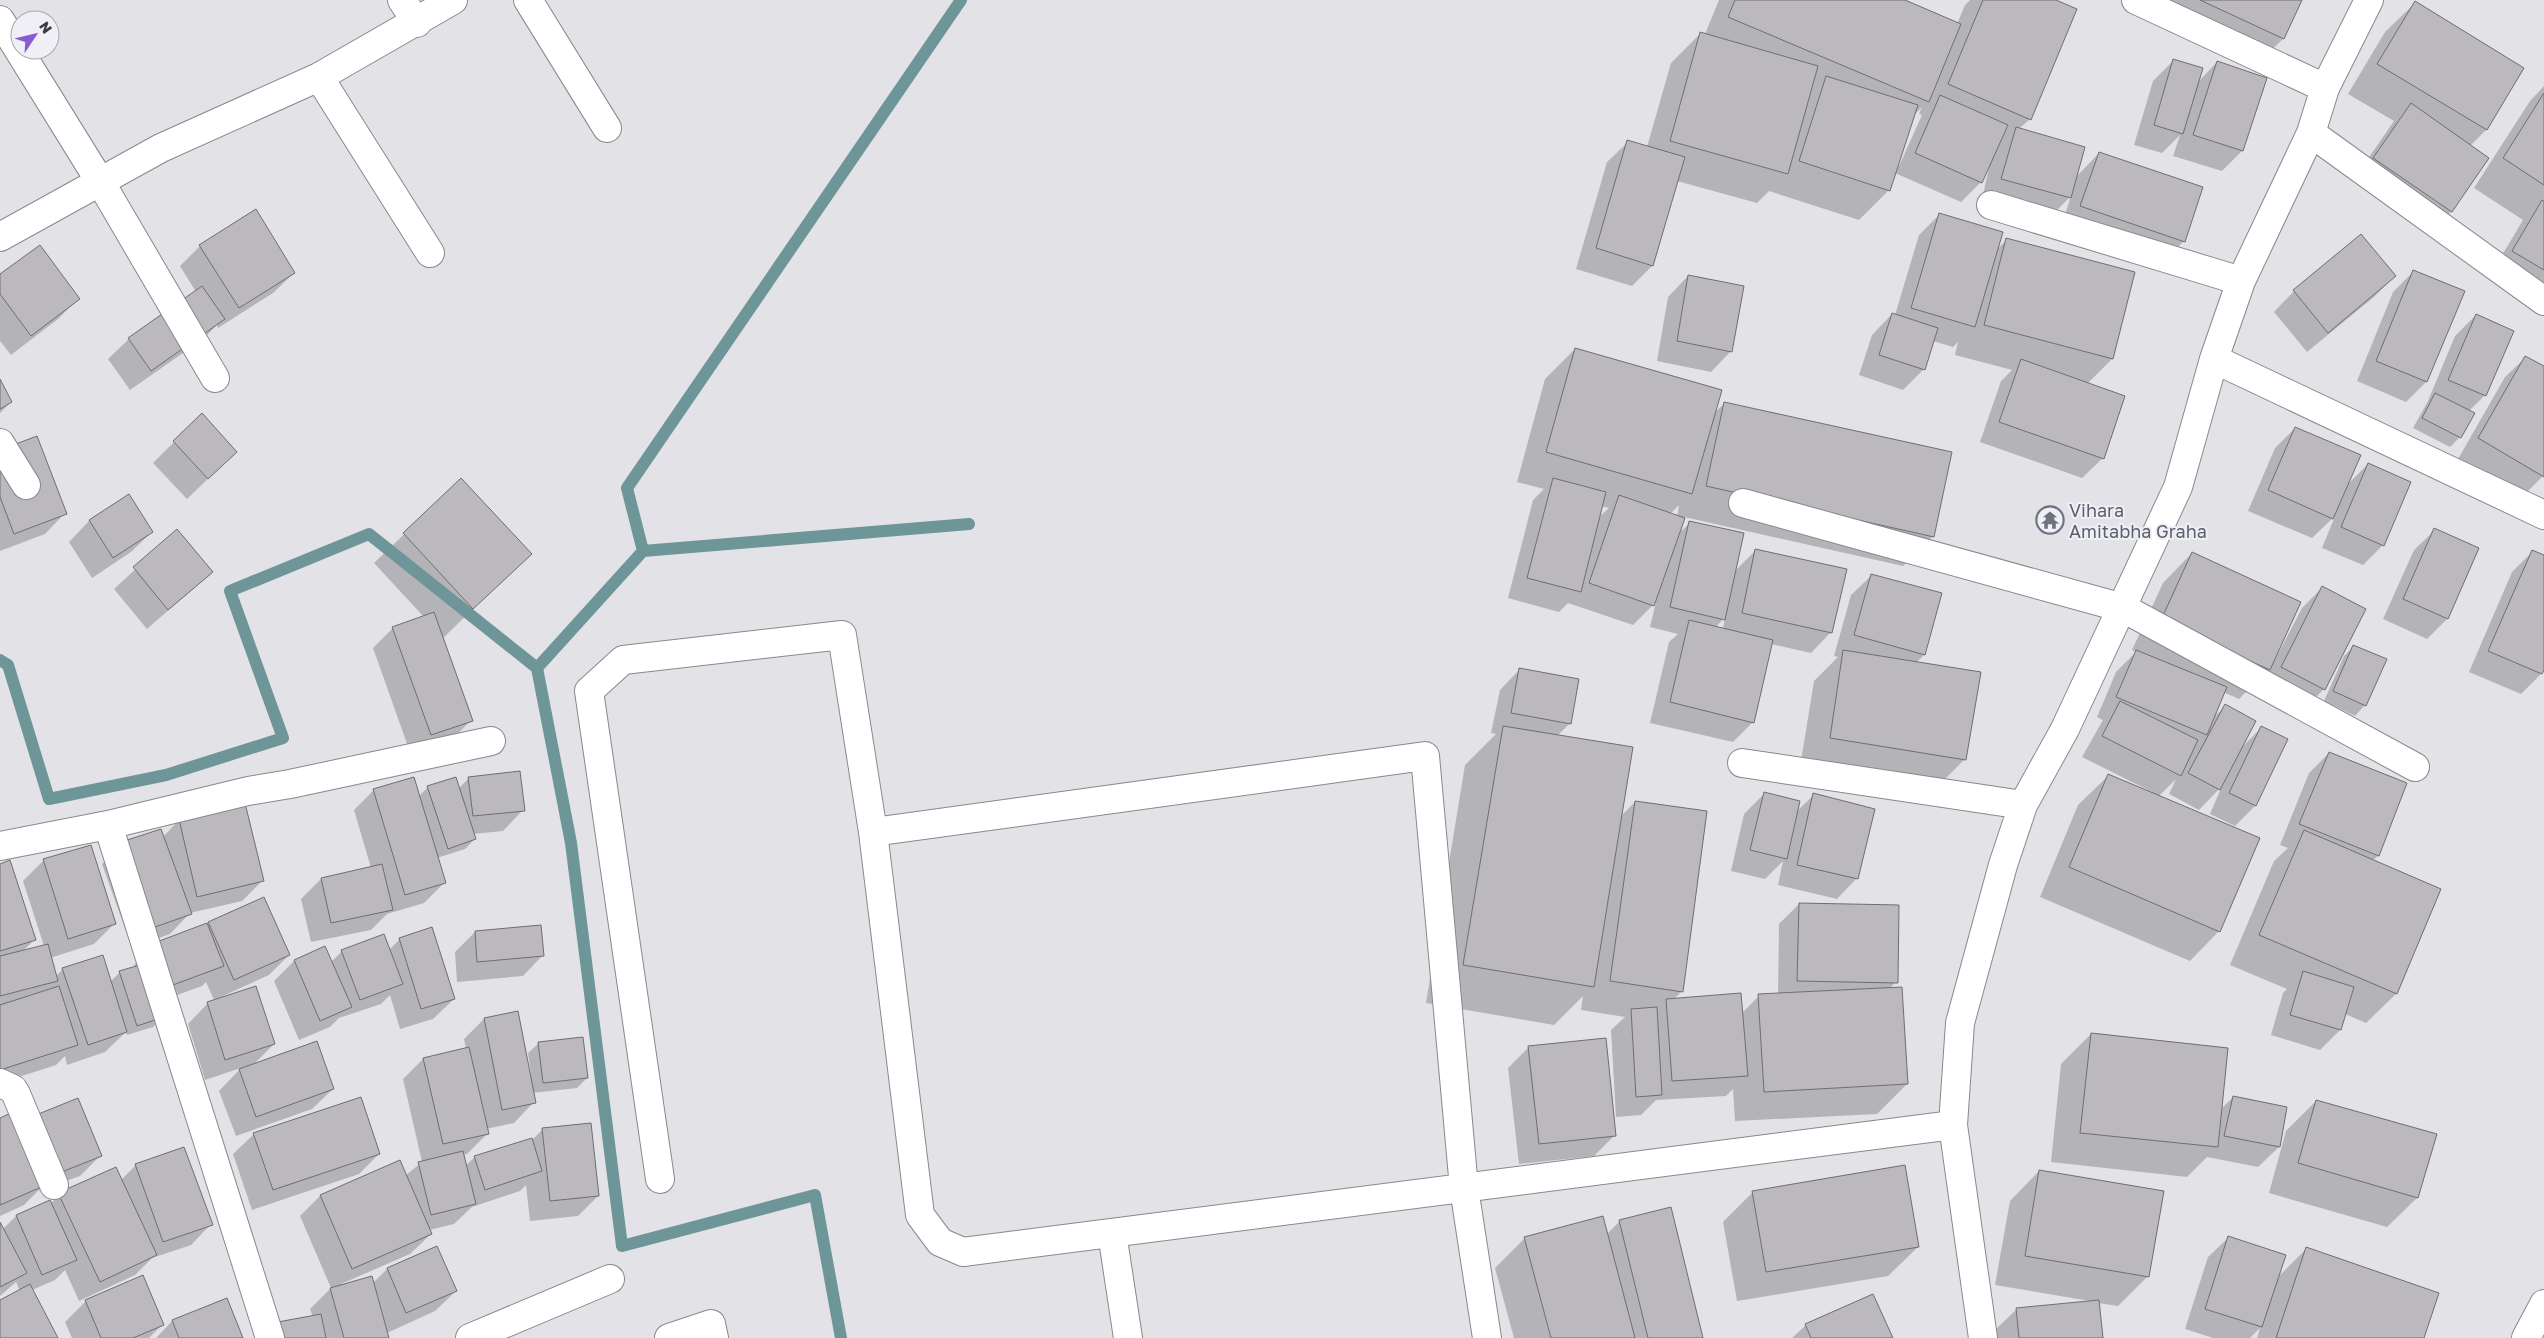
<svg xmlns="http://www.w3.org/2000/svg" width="2544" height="1338" font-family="'Golos Text',sans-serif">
	<rect width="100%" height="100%" fill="#e2e2e7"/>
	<!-- shadow -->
	<path fill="#0003" fill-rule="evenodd" d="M 1719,0 L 1901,0 L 1957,24 L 1965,5 L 1970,0 L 2053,0 L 2030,119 L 2019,129 L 2076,177 L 2099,153 L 2184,241 L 2163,262 L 2061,227 L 2071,196 L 2049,218 L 1982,199 L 1991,159 L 1981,182 L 1961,202 L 1895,173 L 1889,190 L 1859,220 L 1769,191 L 1757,203 L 1677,181 L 1652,266 L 1632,286 L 1576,269 L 1607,162 L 1628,142 L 1647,147 L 1671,63 L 1701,33 L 1705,34 ZM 1922,107 L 1919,114 L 1922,115 L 1899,166 L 1897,165 L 1913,116 Z
		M 2138,0 L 2301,0 L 2283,39 L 2253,68 Z
		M 2415,3 L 2523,68 L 2486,130 L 2470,146 L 2487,158 L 2451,212 L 2431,232 L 2354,179 L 2394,121 L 2348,94 L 2385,32 Z
		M 2174,60 L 2197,83 L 2217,62 L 2265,78 L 2242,151 L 2222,171 L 2173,156 L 2180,135 L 2162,153 L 2134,145 L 2153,81 Z
		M 2544,86 L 2544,302 L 2492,272 L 2523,220 L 2474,188 L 2530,101 Z
		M 1939,215 L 1996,250 L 2007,240 L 2112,359 L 2087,384 L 2103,458 L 2082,478 L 1980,442 L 2001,381 L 2012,370 L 1955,355 L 1958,342 L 1953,347 L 1933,341 L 1924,369 L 1903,390 L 1859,375 L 1872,335 L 1892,314 L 1895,315 L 1919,235 Z
		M 2361,236 L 2395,276 L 2374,297 L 2307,352 L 2274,312 L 2294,291 Z
		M 200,246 L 294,273 L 273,293 L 218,328 L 217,325 L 203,339 L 130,390 L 108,359 L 129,339 L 196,292 L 180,266 Z
		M 2413,272 L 2426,382 L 2406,402 L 2357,381 L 2393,292 Z
		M 0,276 L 78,299 L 58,319 L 11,355 L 0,341 Z
		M 1688,276 L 1731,351 L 1711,372 L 1657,361 L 1668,297 Z
		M 2476,315 L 2485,395 L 2469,411 L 2460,437 L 2450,447 L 2413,428 L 2428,401 L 2455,336 Z
		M 1575,349 L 1713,414 L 1725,403 L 1933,536 L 1903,566 L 1684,517 L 1678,534 L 1690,523 L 1734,572 L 1756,550 L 1831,632 L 1811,653 L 1771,644 L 1753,722 L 1733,742 L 1650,723 L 1669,642 L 1678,634 L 1650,627 L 1656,602 L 1633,625 L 1568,603 L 1559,612 L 1508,598 L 1533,500 L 1544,489 L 1517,482 L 1545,379 ZM 1679,505 L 1677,517 L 1670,514 ZM 1601,506 L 1609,508 L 1598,518 ZM 1725,617 L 1723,629 L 1715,628 Z
		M 2526,357 L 2544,368 L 2544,475 L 2523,496 L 2458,459 L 2505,377 Z
		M 0,382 L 11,402 L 0,413 Z
		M 201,415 L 215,472 L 187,499 L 153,463 Z
		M 2295,428 L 2347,485 L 2368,464 L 2383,545 L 2363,565 L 2322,548 L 2335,516 L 2312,538 L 2248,511 L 2275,448 Z
		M 0,451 L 65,513 L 45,534 L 0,551 Z
		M 461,480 L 530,554 L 442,639 L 471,720 L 451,741 L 411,755 L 373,648 L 393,628 L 424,617 L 374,563 Z
		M 129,496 L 152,532 L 131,552 L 92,578 L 69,542 L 89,521 Z
		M 2435,530 L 2477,549 L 2447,619 L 2427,639 L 2383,619 L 2414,550 Z
		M 177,531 L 212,572 L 147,629 L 114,589 Z
		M 2533,551 L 2544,556 L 2544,667 L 2541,674 L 2521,694 L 2469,672 L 2512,572 Z
		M 2192,553 L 2278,654 L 2302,608 L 2322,588 L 2324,689 L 2304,709 L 2261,687 L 2271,667 L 2239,699 L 2223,692 L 2213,718 L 2225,706 L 2243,746 L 2261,728 L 2255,806 L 2235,826 L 2210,814 L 2222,786 L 2199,810 L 2169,794 L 2176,779 L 2158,797 L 2219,931 L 2190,961 L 2040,897 L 2078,805 L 2108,776 L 2151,794 L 2152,792 L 2082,757 L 2103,720 L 2097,717 L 2116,672 L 2136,652 L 2132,650 L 2163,583 Z
		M 1872,575 L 1924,655 L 1916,663 L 1965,759 L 1935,789 L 1800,767 L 1814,681 L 1838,657 L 1834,656 L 1851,595 Z
		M 2354,646 L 2365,705 L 2355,716 L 2324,701 L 2344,656 Z
		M 1520,669 L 1570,723 L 1557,736 L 1620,817 L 1635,802 L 1682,991 L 1673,1000 L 1742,1013 L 1759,996 L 1778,995 L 1779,924 L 1799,904 L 1896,982 L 1889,989 L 1907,1084 L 1877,1114 L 1735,1121 L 1733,1089 L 1726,1096 L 1656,1100 L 1641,1115 L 1616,1117 L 1611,1030 L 1625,1017 L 1581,1010 L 1583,996 L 1554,1025 L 1426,1003 L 1465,765 L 1496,734 L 1491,733 L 1500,690 Z
		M 2329,753 L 2406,784 L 2378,856 L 2372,861 L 2439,890 L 2396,994 L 2366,1023 L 2345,1014 L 2340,1030 L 2320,1050 L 2271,1035 L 2283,993 L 2287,989 L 2230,965 L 2274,861 L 2288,848 L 2280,845 L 2309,773 Z
		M 469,778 L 523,810 L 503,831 L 473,834 L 475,839 L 465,849 L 437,858 L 444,883 L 424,903 L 387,914 L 371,930 L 311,942 L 301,899 L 321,879 L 371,868 L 354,810 L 374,790 L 419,796 L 428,787 L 458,789 Z
		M 1764,794 L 1796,812 L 1814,795 L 1857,878 L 1837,899 L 1778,885 L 1783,861 L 1765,879 L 1731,871 L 1744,814 Z
		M 179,820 L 262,881 L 242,901 L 190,913 L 170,934 L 132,948 L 102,864 L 122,844 L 163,837 Z
		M 90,846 L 115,923 L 94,944 L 50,958 L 55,977 L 63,969 L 110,982 L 120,972 L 135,968 L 134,965 L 155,944 L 209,923 L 289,955 L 269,975 L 214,1000 L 206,982 L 202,986 L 158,1002 L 163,1017 L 153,1027 L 127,1035 L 126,1032 L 105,1052 L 67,1065 L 65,1056 L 56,1065 L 0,1083 L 0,865 L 34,940 L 22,952 L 44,946 L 23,881 L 43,861 Z
		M 475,932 L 543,955 L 523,976 L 457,982 L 455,952 Z
		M 400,939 L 454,999 L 433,1019 L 400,1029 L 390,995 L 381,1004 L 339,1018 L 330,1027 L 299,1040 L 274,981 L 294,961 L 325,947 L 331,962 L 342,951 L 389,950 Z
		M 208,1003 L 274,1044 L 252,1066 L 333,1089 L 312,1109 L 236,1136 L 219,1091 L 241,1068 L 205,1080 L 188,1024 Z
		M 484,1019 L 529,1074 L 531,1074 L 528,1053 L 539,1043 L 587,1078 L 577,1088 L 532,1093 L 534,1102 L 514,1123 L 486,1129 L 488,1133 L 467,1154 L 462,1155 L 465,1166 L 475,1157 L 531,1141 L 543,1129 L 598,1196 L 578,1216 L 530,1221 L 526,1185 L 520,1191 L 472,1207 L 454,1224 L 429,1230 L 431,1234 L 410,1254 L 341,1284 L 373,1283 L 387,1269 L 436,1248 L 456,1291 L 435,1311 L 387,1333 L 388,1338 L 263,1338 L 313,1317 L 310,1309 L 331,1288 L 300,1216 L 320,1196 L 405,1176 L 422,1162 L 403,1079 L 423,1059 L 466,1049 L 464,1039 Z
		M 2091,1034 L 2220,1110 L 2233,1097 L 2286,1108 L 2279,1147 L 2258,1167 L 2207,1157 L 2187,1177 L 2051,1162 L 2061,1064 Z
		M 1529,1047 L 1615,1135 L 1594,1156 L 1519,1164 L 1508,1068 Z
		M 2316,1101 L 2417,1198 L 2387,1227 L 2269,1193 L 2286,1131 Z
		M 0,1120 L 100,1156 L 80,1176 L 38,1191 L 24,1205 L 0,1216 Z
		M 254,1134 L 379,1154 L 359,1174 L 252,1210 L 233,1154 Z
		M 136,1165 L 211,1224 L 191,1245 L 152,1258 L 135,1275 L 79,1301 L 65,1270 L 55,1280 L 32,1290 L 57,1338 L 0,1338 L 0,1302 L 20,1291 L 16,1282 L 0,1296 L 0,1224 L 3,1229 L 16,1216 L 49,1201 L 50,1204 L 59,1195 L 121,1180 Z
		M 2039,1171 L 2148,1276 L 2118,1306 L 2098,1303 L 2101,1338 L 1997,1338 L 1996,1329 L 2017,1309 L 2090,1301 L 1995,1285 L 2010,1201 Z
		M 1753,1192 L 1918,1247 L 1888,1276 L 1737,1301 L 1723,1222 Z
		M 1620,1221 L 1702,1338 L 1514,1338 L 1495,1268 L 1525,1238 L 1607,1234 Z
		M 2229,1237 L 2277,1278 L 2306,1249 L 2423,1338 L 2257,1338 L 2260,1328 L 2250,1338 L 2213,1338 L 2185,1329 L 2208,1257 Z
		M 142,1277 L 162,1325 L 149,1338 L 72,1338 L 65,1322 L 86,1301 Z
		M 226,1300 L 241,1338 L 156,1338 L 172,1321 Z
		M 1806,1325 L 1891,1338 L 1792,1338 Z"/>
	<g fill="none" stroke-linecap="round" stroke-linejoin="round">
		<!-- stream -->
		<path stroke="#6e9598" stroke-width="12" d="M 643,551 L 969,524
			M 0,660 L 8,665 L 49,799 L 166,775 L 283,738 L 230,591 L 369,534 L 537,668
			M 841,1338 L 815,1195 L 622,1246 L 571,843 L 537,668 L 643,551 L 627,488 L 961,0"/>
	</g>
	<!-- building -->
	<path fill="#bbb9be" stroke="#706d72" d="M 1735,0 L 1905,0 L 1961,24 L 1929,102 L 1728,17 Z
		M 1983,0 L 2056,0 L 2077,9 L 2031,120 L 1948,84 Z
		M 2200,0 L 2302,0 L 2284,39 Z
		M 2415,1 L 2524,68 L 2487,130 L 2377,64 Z
		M 1700,32 L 1818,66 L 1788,174 L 1670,141 Z
		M 2173,59 L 2203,68 L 2183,134 L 2154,125 Z
		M 2217,61 L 2267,78 L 2243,151 L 2193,135 Z
		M 1826,76 L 1918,105 L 1890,191 L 1799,161 Z
		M 2544,93 L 2544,185 L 2503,158 Z
		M 1940,95 L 2008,125 L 1982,183 L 1915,153 Z
		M 2411,103 L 2489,158 L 2452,212 L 2373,158 Z
		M 2016,127 L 2085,147 L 2071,198 L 2001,179 Z
		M 1627,140 L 1685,157 L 1653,266 L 1596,248 Z
		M 2099,152 L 2203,187 L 2185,242 L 2080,206 Z
		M 2542,200 L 2544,201 L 2544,270 L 2512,251 Z
		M 256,209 L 295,273 L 239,308 L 199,245 Z
		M 1939,213 L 2003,232 L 1975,327 L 1911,308 Z
		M 2361,234 L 2396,276 L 2328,333 L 2293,290 Z
		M 2006,238 L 2135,272 L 2113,359 L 1984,325 Z
		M 40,245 L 80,299 L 31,336 L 0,294 L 0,274 Z
		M 2413,270 L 2465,291 L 2427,382 L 2376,361 Z
		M 1688,275 L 1744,286 L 1732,352 L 1677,341 Z
		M 202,286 L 225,319 L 151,371 L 128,338 Z
		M 1892,313 L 1938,328 L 1925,370 L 1879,355 Z
		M 2476,314 L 2514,331 L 2486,396 L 2448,380 Z
		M 1575,348 L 1722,390 L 1692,494 L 1546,452 Z
		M 2525,356 L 2544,366 L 2544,477 L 2478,438 Z
		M 2021,359 L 2125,396 L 2104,459 L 1999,422 Z
		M 0,379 L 12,402 L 0,409 Z
		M 2435,393 L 2475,413 L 2461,438 L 2422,418 Z
		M 1724,402 L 1952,452 L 1934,537 L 1706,486 Z
		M 202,413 L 237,452 L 208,479 L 173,441 Z
		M 2295,427 L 2361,455 L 2333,519 L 2268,490 Z
		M 37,436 L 67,514 L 14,534 L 0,497 L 0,450 Z
		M 2368,463 L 2411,482 L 2384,546 L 2341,527 Z
		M 461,478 L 532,554 L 473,609 L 403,533 Z
		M 1553,478 L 1606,492 L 1581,592 L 1527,578 Z
		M 129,494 L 153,532 L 113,558 L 89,520 Z
		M 1619,495 L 1685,518 L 1654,606 L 1589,583 Z
		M 1689,521 L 1744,533 L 1725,620 L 1670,607 Z
		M 2434,528 L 2479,548 L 2448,619 L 2403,599 Z
		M 177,529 L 213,572 L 168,610 L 133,567 Z
		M 1755,549 L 1847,569 L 1832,633 L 1742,613 Z
		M 2532,550 L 2544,555 L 2544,670 L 2542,674 L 2488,651 Z
		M 2192,552 L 2301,602 L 2270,670 L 2161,620 Z
		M 1871,574 L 1942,593 L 1925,655 L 1854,635 Z
		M 2322,586 L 2366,609 L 2325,690 L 2281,667 Z
		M 434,612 L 473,721 L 431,735 L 392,627 Z
		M 1689,620 L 1773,640 L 1754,723 L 1670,702 Z
		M 2353,645 L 2387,659 L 2366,706 L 2333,691 Z
		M 1843,650 L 1981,672 L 1966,760 L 1830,738 Z
		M 2136,650 L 2227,687 L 2207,735 L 2116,697 Z
		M 1519,668 L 1579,679 L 1571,724 L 1511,713 Z
		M 2120,701 L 2198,740 L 2181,776 L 2102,736 Z
		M 2225,704 L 2256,721 L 2220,790 L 2188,773 Z
		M 1503,726 L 1633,747 L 1594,987 L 1463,965 Z
		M 2261,726 L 2288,739 L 2256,806 L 2229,793 Z
		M 2329,752 L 2407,783 L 2379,856 L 2299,824 Z
		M 520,771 L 525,811 L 473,816 L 468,777 Z
		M 2108,774 L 2260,838 L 2220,932 L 2069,867 Z
		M 414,777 L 446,883 L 405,895 L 373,789 Z
		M 456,777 L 476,839 L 448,849 L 427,786 Z
		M 1764,792 L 1800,801 L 1787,859 L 1750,850 Z
		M 1813,793 L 1875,809 L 1858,879 L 1797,865 Z
		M 1635,801 L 1707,811 L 1683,992 L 1610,981 Z
		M 245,803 L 264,881 L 197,897 L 179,819 Z
		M 161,829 L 192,914 L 152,928 L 121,842 Z
		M 2304,830 L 2441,889 L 2397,994 L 2259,935 Z
		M 91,845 L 116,924 L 68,939 L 43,859 Z
		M 10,860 L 36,940 L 0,951 L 0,864 Z
		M 382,864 L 393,910 L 331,923 L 321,878 Z
		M 264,897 L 290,955 L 234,980 L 208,922 Z
		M 1799,903 L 1899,905 L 1898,983 L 1797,981 Z
		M 207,923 L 224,966 L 170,986 L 154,943 Z
		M 541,925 L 544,956 L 477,962 L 475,931 Z
		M 432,927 L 455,999 L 421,1009 L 399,938 Z
		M 384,934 L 403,984 L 360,1000 L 341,950 Z
		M 48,944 L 58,981 L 0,996 L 0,956 Z
		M 325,946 L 352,1007 L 320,1021 L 294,960 Z
		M 103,955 L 127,1032 L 88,1045 L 62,968 Z
		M 147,963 L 164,1017 L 137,1026 L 119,971 Z
		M 2303,971 L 2354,987 L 2341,1030 L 2290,1015 Z
		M 59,986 L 78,1045 L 0,1070 L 0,1005 Z
		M 256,986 L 275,1044 L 225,1060 L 207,1002 Z
		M 1902,987 L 1908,1084 L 1764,1092 L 1758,994 Z
		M 1741,993 L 1748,1076 L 1672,1081 L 1666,999 Z
		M 1657,1007 L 1662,1095 L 1636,1097 L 1631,1009 Z
		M 518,1011 L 536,1103 L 502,1110 L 484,1018 Z
		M 2091,1033 L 2228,1048 L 2218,1147 L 2080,1133 Z
		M 583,1037 L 588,1078 L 543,1083 L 538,1042 Z
		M 1606,1038 L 1616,1136 L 1539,1144 L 1528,1046 Z
		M 317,1041 L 334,1089 L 256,1117 L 239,1069 Z
		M 469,1047 L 489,1134 L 443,1144 L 423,1058 Z
		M 2233,1096 L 2287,1107 L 2280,1147 L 2224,1136 Z
		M 361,1097 L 380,1154 L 273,1190 L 253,1133 Z
		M 78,1098 L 102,1156 L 59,1173 L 36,1115 Z
		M 2316,1100 L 2437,1134 L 2418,1198 L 2298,1163 Z
		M 13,1112 L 46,1185 L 0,1205 L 0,1118 Z
		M 591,1123 L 599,1196 L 550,1201 L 542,1128 Z
		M 532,1138 L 542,1171 L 485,1190 L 474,1156 Z
		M 184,1147 L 213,1225 L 163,1242 L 135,1164 Z
		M 463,1151 L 476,1204 L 431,1215 L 418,1162 Z
		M 400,1160 L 432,1234 L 352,1269 L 320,1195 Z
		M 1905,1165 L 1919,1247 L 1766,1272 L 1752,1191 Z
		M 116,1167 L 157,1255 L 100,1282 L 58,1193 Z
		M 2039,1170 L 2164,1191 L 2149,1277 L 2025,1256 Z
		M 50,1200 L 77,1260 L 42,1275 L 16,1215 Z
		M 1671,1207 L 1703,1338 L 1648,1338 L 1619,1220 Z
		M 1603,1216 L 1635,1338 L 1551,1338 L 1524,1237 Z
		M 0,1222 L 27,1273 L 0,1287 Z
		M 2228,1236 L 2286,1255 L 2262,1327 L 2205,1309 Z
		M 437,1246 L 457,1291 L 406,1313 L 387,1268 Z
		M 2306,1247 L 2439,1293 L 2424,1338 L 2276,1338 Z
		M 143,1275 L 164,1325 L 133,1338 L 101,1338 L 85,1300 Z
		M 372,1276 L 389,1338 L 344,1338 L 330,1288 Z
		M 30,1284 L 58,1338 L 0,1338 L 0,1300 Z
		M 1873,1294 L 1893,1338 L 1811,1338 L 1805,1324 Z
		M 227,1298 L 243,1338 L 179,1338 L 172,1320 Z
		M 2099,1300 L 2103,1338 L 2019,1338 L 2016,1308 Z
		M 321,1314 L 326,1338 L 281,1338 L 278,1322 Z"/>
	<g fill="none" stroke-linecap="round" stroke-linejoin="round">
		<!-- street casing -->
		<g stroke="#88888d" stroke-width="30">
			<path id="street" d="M 402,0 L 417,23
				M 528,0 L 607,128
				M 2136,0 L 2325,88
				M 0,20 L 101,183 L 215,378
				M 319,77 L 430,253
				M 2311,133 L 2544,301
				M 1991,205 L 2241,281
				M 0,237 L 161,148 L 319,77 L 453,0
				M 2214,359 L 2544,515
				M 0,443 L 26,485
				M 1743,503 L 2123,608 L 2415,767
				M 1742,763 L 2023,805
				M 108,825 L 270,1338
				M 873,832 L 920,1215 L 940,1242 L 963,1252 L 1953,1125 L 1960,1023 L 2003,865 L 2023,805 L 2065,729 L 2178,487 L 2214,359 L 2241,281 L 2311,133 L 2325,88 L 2369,0
				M 0,846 L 108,825 L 248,791 L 290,784 L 491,741
				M 0,1083 L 13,1089 L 16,1094 L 54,1185
				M 1953,1125 L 1983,1338
				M 660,1179 L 589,691 L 623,660 L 842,635 L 873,832 L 1425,756 L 1464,1188 L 1487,1338
				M 1112,1233 L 1128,1338
				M 470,1338 L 610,1279
				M 669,1338 L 711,1324 L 714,1338
				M 2526,1338 L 2544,1304"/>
		</g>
		<!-- street -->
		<use href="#street" stroke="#fff" stroke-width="28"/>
	</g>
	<!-- icons -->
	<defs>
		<g id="temple-ring" transform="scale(1.4375)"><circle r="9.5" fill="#efeff5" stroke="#6b7280" stroke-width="1.5"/><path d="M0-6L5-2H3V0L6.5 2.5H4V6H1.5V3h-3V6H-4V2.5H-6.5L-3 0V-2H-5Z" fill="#6b7280"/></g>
	</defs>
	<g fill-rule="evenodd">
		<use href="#temple-ring" x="2050" y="520"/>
	</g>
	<g text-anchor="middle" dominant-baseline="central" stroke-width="4" stroke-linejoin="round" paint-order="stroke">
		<!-- worship labels -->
		<g font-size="18" fill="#5b616d" stroke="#efeff5" text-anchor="start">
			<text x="2069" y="510">Vihara<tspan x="2069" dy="21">Amitabha Graha</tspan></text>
		</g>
	</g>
	<!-- north arrow -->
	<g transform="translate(35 35) rotate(55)"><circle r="24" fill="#efeff5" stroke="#a7a7ac"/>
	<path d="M0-4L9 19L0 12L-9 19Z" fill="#885bd4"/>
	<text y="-8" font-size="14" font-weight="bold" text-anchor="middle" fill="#3c3c3e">N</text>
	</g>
</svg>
